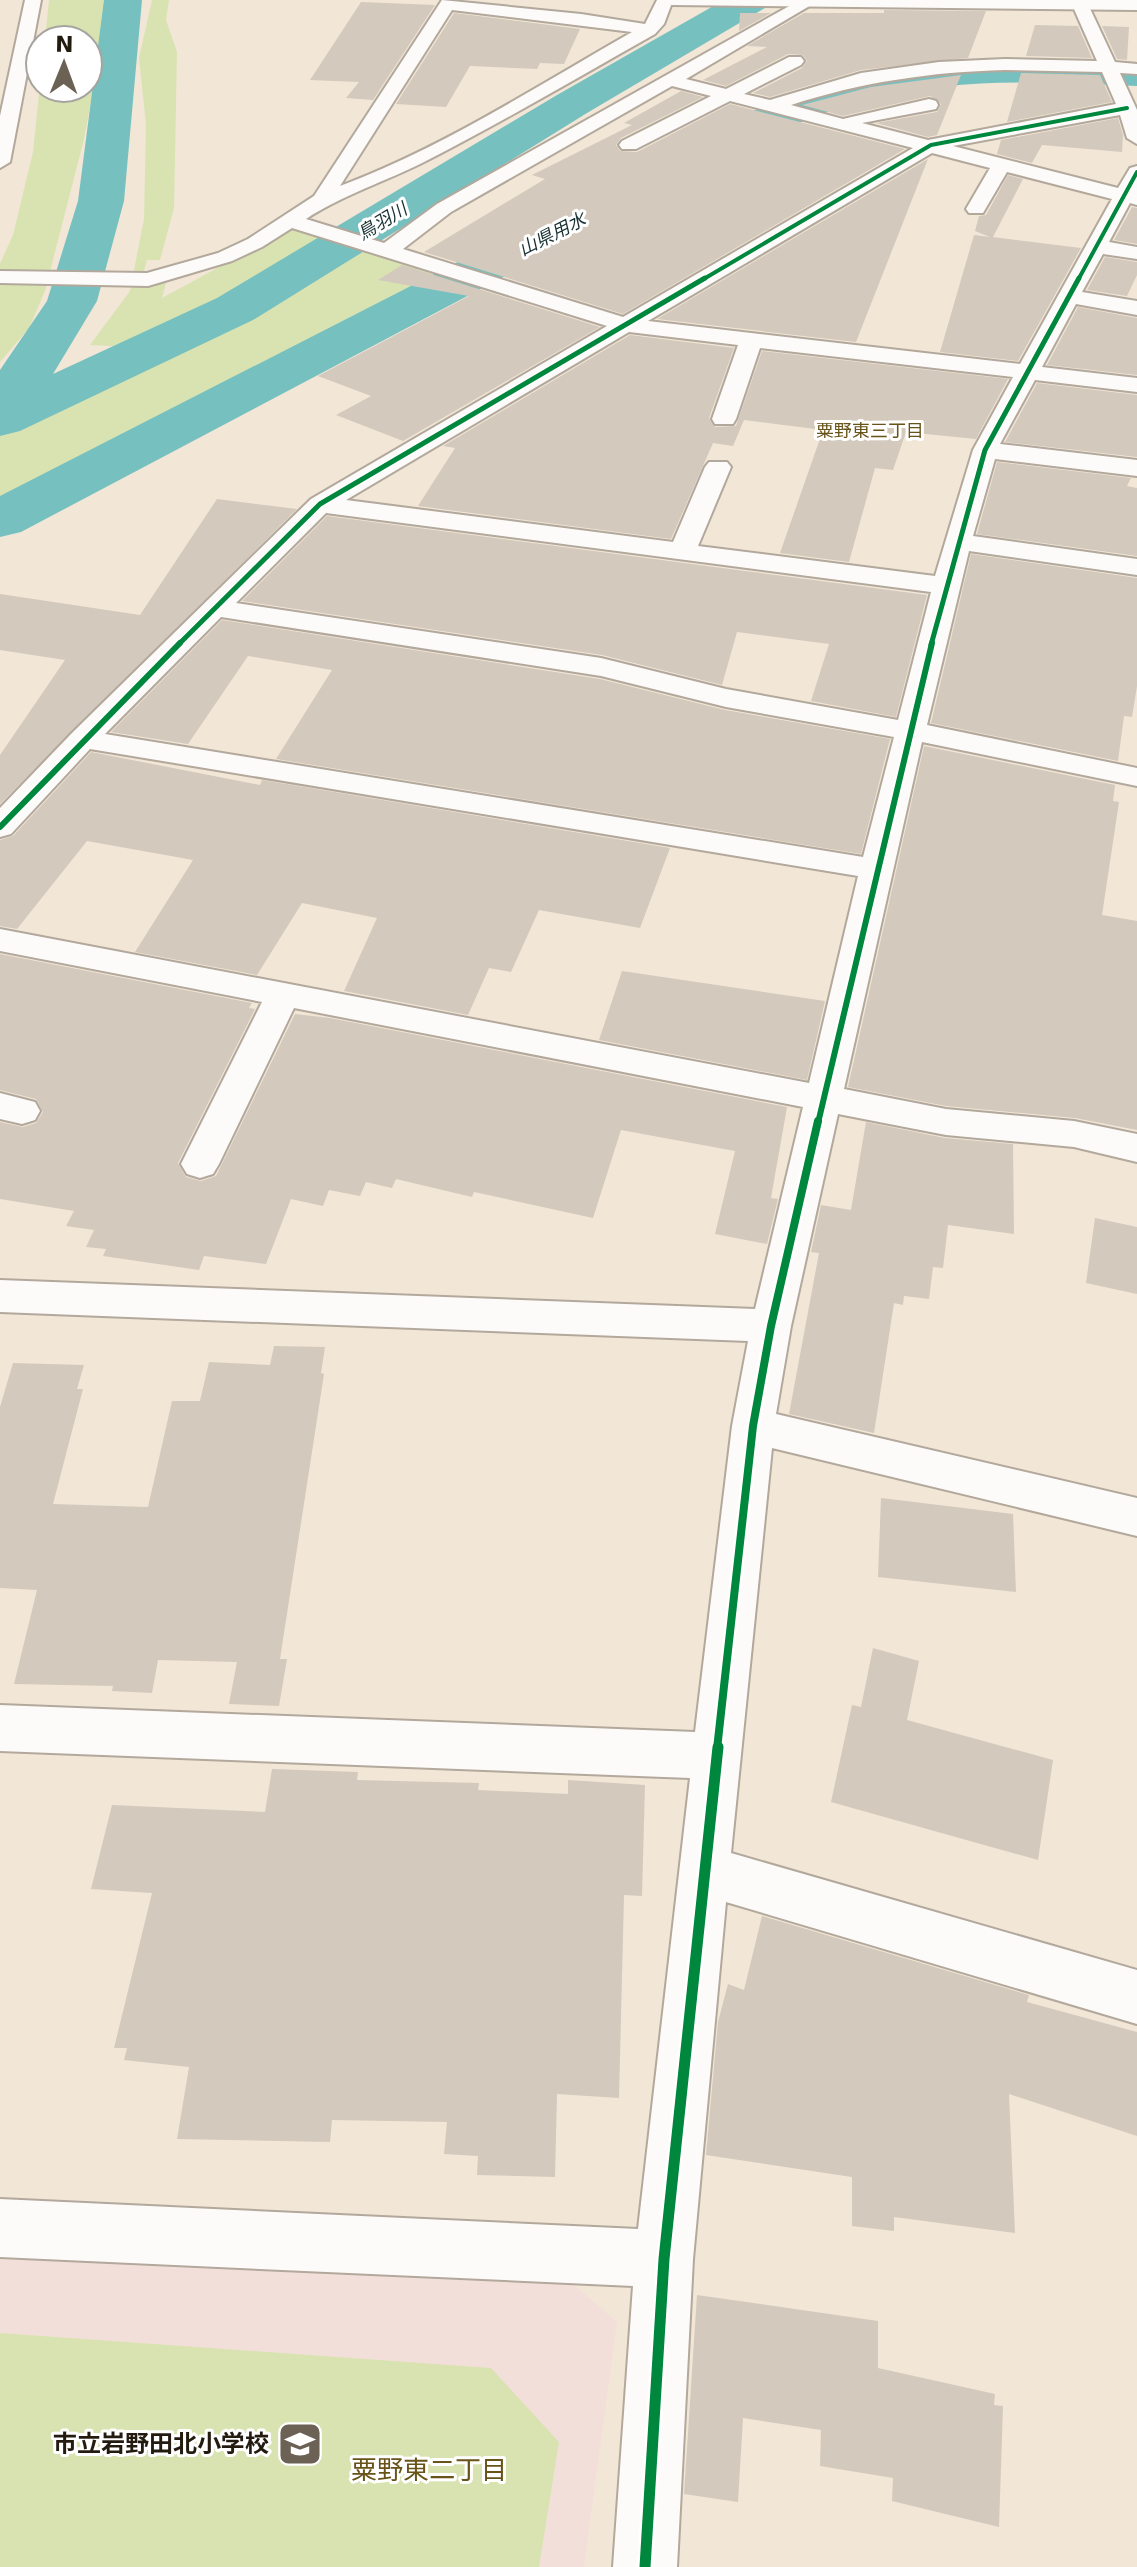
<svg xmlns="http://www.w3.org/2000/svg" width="1137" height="2567" font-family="'DejaVu Sans','Noto Sans JP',sans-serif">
	<rect width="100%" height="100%" fill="#f2e6d6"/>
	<!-- education -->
	<path fill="#f3dfda" d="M 0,2255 L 573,2284 L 617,2322 L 584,2567 L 0,2567 Z"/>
	<!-- green -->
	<path fill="#d9e3b1" d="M 49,0 L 110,0 L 84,139 L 45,291 L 29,328 L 0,362 L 0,264 L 13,235 L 33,152 L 40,84 L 40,88 L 88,88 L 88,40 L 45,40 Z
		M 152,0 L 169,0 L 166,20 L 177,52 L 174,208 L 160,260 L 147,260 L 141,282 L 166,283 L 162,298 L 289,229 L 330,240 L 127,347 L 90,345 L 130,291 L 144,219 L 146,124 L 139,58 Z
		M 349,245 L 439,276 L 0,508 L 0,424 L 145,353 Z
		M 0,2333 L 491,2368 L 559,2442 L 539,2567 L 0,2567 Z"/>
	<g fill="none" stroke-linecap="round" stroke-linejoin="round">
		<!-- river -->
		<path fill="#77c0c0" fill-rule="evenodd" d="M 104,0 L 142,0 L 124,201 L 97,301 L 53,374 L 217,298 L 557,95 L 724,0 L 771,0 L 765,8 L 587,113 L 253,320 L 20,431 L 0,436 L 0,370 L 47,301 L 78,201 Z
			M 994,58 L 1137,62 L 1137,86 C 1048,82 957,77 870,99 C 840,106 812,118 783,129 L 21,532 L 0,537 L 0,496 L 753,111 C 832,80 909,63 994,58 Z"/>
	</g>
	<!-- building -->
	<path fill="#d3c9bd" d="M 361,2 L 435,5 L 373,100 L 346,98 L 359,82 L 310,80 Z
		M 884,10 L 986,11 L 968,58 L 861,70 L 770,97 L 753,93 L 802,68 L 807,61 L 803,55 L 788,54 L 726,86 L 703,80 L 767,47 L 747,46 L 804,13 L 884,13 Z
		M 454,13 L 580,29 L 564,64 L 540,63 L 537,69 L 470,66 L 446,107 L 396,104 Z
		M 740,13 L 771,13 L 739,31 Z
		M 1035,25 L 1078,26 L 1092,58 L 1026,56 Z
		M 1102,26 L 1129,27 L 1127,60 L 1117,59 Z
		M 1021,73 L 1100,75 L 1112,102 L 1007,122 Z
		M 961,75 L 937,135 L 928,137 L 876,123 L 937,112 L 941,104 L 930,96 L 843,116 L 802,105 L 871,87 Z
		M 681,91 L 703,97 L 621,138 L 616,145 L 620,151 L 637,152 L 730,104 L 905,149 L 623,314 L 424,252 L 545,179 L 532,175 L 632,125 L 624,123 Z
		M 1118,118 L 1123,135 L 1122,152 L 1042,145 L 1032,163 L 997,154 L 1001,140 Z
		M 928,159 L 856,342 L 657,319 Z
		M 1008,175 L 1023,179 L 993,237 L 1081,248 L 1018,361 L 940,352 L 974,235 L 990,237 L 975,231 L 979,216 L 986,215 Z
		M 1132,207 L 1137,208 L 1137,244 L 1114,240 Z
		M 1105,257 L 1137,262 L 1137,275 L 1127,296 L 1087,290 Z
		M 402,265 L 600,327 L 403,441 L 336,415 L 371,396 L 318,376 L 469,296 L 378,280 Z
		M 1078,307 L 1137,318 L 1137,375 L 1047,365 Z
		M 630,335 L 734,348 L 709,418 L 715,427 L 736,426 L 762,351 L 1008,379 L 976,439 L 906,432 L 893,470 L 875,468 L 849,562 L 780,553 L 823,430 L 744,420 L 733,446 L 713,443 L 671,539 L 418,506 L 455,448 L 443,446 Z
		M 1037,383 L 1137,395 L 1137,457 L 1005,442 Z
		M 997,462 L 1131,478 L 1127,486 L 1137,488 L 1137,556 L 977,534 Z
		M 217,499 L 297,509 L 0,804 L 0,755 L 65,660 L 0,650 L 0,594 L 140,615 Z
		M 327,516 L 927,595 L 896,717 L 811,701 L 829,644 L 737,632 L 722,685 L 602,655 L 242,601 Z
		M 971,554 L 1137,578 L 1137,686 L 1132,717 L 1124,716 L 1118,761 L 931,723 Z
		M 222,620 L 600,679 L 725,710 L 890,739 L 861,854 L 276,759 L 332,670 L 248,656 L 188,744 L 111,732 Z
		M 924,746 L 1115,785 L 1113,801 L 1119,802 L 1102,915 L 1137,921 L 1137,1130 L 1075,1118 L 946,1106 L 848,1087 Z
		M 91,752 L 260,785 L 262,780 L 670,848 L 640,928 L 539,910 L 511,972 L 489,968 L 468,1015 L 344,991 L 377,918 L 302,903 L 257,975 L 135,952 L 193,860 L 87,841 L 17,929 L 0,926 L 0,840 L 13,836 Z
		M 0,954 L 252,1003 L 249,1008 L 255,1009 L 178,1163 L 186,1177 L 201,1181 L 216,1176 L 295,1014 L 330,1018 L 787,1107 L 771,1198 L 778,1199 L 767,1244 L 715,1234 L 735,1151 L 621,1130 L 593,1218 L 474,1192 L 472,1197 L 396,1179 L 392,1188 L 366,1182 L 360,1196 L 329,1190 L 323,1206 L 291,1199 L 266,1264 L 204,1256 L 199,1270 L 103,1256 L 106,1249 L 86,1247 L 94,1230 L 66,1226 L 74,1211 L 0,1199 L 0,1122 L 23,1127 L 36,1123 L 43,1112 L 36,1099 L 0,1090 Z
		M 622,971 L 825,1001 L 807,1080 L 599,1040 Z
		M 866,1122 L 945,1138 L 1013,1144 L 1014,1234 L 948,1225 L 943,1268 L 933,1267 L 929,1299 L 904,1296 L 903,1305 L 894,1303 L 874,1433 L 789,1414 L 819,1253 L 811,1252 L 821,1205 L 851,1210 Z
		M 1095,1218 L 1137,1227 L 1137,1294 L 1086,1283 Z
		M 274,1346 L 325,1347 L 321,1373 L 324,1374 L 280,1659 L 287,1659 L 279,1706 L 229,1704 L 237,1662 L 158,1660 L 152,1693 L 112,1691 L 113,1686 L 14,1684 L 37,1590 L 0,1588 L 0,1407 L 13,1363 L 84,1365 L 77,1389 L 83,1389 L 53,1504 L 148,1507 L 172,1401 L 200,1401 L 209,1362 L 270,1365 Z
		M 881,1498 L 1013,1514 L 1016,1592 L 878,1577 Z
		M 873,1648 L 919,1661 L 907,1720 L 1053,1760 L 1038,1860 L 831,1802 L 852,1705 L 861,1707 Z
		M 272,1769 L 358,1772 L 357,1780 L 479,1783 L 478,1790 L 568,1794 L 568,1780 L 645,1785 L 642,1896 L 624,1895 L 619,2098 L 557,2094 L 555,2177 L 477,2175 L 478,2156 L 444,2154 L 447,2122 L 332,2120 L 330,2142 L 177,2139 L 189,2067 L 124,2060 L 127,2048 L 114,2048 L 152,1893 L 91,1889 L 112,1805 L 265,1812 Z
		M 762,1916 L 1029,1995 L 1027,2002 L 1137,2032 L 1137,2136 L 1009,2094 L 1015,2233 L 894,2217 L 894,2231 L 852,2226 L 852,2177 L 706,2155 L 718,2022 L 728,1984 L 744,1990 Z
		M 697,2295 L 878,2321 L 878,2368 L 995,2394 L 994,2405 L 1003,2406 L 999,2527 L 892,2501 L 893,2478 L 820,2466 L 821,2430 L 743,2418 L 738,2502 L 684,2494 Z"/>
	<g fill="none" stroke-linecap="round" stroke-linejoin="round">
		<!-- minor casing -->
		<g stroke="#b2a89c" stroke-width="4">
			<path id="minor" d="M 25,0 L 41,0 L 10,162 L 0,168 L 0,116 Z
				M 442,0 L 581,14 L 645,24 L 657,0 L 673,0 L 664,24 L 655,34 C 579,77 504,121 426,161 C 387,181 342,195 306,219 L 384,243 L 437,204 L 800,0 L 818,1 L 686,79 L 726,89 L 789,57 L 801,57 L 804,61 L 801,65 L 744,94 L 770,100 L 861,73 L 939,62 L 1005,59 L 1097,61 L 1070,0 L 1086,0 L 1115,62 L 1137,64 L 1137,74 L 1120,73 L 1137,110 L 1137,144 L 1127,138 L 1120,115 L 953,146 L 1118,188 L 1130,168 L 1137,166 L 1137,205 L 1130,203 L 1109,242 L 1137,247 L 1137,259 L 1103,254 L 1082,292 L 1137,301 L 1137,315 L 1076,304 L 1042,367 L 1137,378 L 1137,392 L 1035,380 L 1000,444 L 1137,460 L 1137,476 L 995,459 L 973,536 L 1137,559 L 1137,575 L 969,551 L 927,725 L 1137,768 L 1137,786 L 922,742 L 844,1089 L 946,1109 L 1074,1121 L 1137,1134 L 1137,1162 L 1074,1147 L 946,1135 L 838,1114 L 791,1326 L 776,1414 L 1137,1498 L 1137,1536 L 772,1448 L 731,1853 L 1137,1970 L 1137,2024 L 726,1902 L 693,2259 L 677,2567 L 613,2567 L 633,2286 L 0,2257 L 0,2199 L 638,2229 L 690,1778 L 0,1751 L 0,1705 L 695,1732 L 732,1426 L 748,1341 L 0,1312 L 0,1280 L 755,1309 L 803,1107 L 294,1008 L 219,1164 L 213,1174 L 200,1178 L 187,1174 L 181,1164 L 262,1002 L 0,951 L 0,929 L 809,1083 L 858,876 L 90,749 L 11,834 L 0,837 L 0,808 L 72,733 L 311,499 L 607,326 L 292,228 L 262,247 L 232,261 L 148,286 L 0,283 L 0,271 L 147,273 L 218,253 L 248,239 L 314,196 ZM 452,10 L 632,32 C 537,86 442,148 340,186 ZM 1005,70 L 1102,72 L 1116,104 L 928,140 L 862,123 L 936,109 L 938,105 L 936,101 L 929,99 L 843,119 L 791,105 C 862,82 931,72 1005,70 ZM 672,86 L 711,96 L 622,141 L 619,145 L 622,149 L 636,149 L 730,101 L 913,148 L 623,317 L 403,249 L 451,212 ZM 932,153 L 990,168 L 966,209 L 969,213 L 983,213 L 1007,172 L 1112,199 L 1020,364 L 648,321 ZM 629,332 L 738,345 L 712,419 L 715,424 L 733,424 L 736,419 L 760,348 L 1013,377 L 973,450 L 935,576 L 698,546 L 731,467 L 727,462 L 709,462 L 705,467 L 673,542 L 346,500 ZM 326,513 L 931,592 L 898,720 L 726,689 L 601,658 L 236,603 ZM 221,617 L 601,676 L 726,707 L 894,737 L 863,857 L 105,734 Z
				M 0,1093 L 35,1102 L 40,1111 L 35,1120 L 22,1124 L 0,1119 Z"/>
		</g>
		<!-- tertiary casing -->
		<g stroke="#b2a89c" stroke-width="4">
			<path id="tertiary" d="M 661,0 L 1137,0 L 1137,10 L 670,5 Z"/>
		</g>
		<!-- minor -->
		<use href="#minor" fill="#fdfbf9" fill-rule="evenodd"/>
		<!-- tertiary -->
		<use href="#tertiary" fill="#fdfbf9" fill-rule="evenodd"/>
		<!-- cycleway-far4 casing -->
		<g stroke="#fff" stroke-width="6">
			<path id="cycleway-far4" d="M 702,280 L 931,145 L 1127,108
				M 1078,280 L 1137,172"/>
		</g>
		<!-- cycleway-far3 casing -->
		<g stroke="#fff" stroke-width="8">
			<path id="cycleway-far3" d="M 178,645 L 320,504 L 705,278
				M 931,645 L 985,450 L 1079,278"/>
		</g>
		<!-- cycleway-far2 casing -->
		<g stroke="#fff" stroke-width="10">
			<path id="cycleway-far2" d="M 0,827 L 180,643
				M 818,1123 L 932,643"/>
		</g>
		<!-- cycleway-far1 casing -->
		<g stroke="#fff" stroke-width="13">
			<path id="cycleway-far1" d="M 717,1749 L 753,1426 L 771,1326 L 818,1121"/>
		</g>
		<!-- cycleway casing -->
		<g stroke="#fff" stroke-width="16">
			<path id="cycleway" d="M 645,2567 L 664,2259 L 718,1747"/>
		</g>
		<!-- cycleway-far4 -->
		<use href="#cycleway-far4" stroke="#00873e" stroke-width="4"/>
		<!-- cycleway-far3 -->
		<use href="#cycleway-far3" stroke="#00873e" stroke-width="5"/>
		<!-- cycleway-far2 -->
		<use href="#cycleway-far2" stroke="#00873e" stroke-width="6"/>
		<!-- cycleway-far1 -->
		<use href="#cycleway-far1" stroke="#00873e" stroke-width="8"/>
		<!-- cycleway -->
		<use href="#cycleway" stroke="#00873e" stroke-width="11"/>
	</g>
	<!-- icons -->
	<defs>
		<g id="school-square" transform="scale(2.3)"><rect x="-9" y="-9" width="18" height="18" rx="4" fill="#6b6255" stroke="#fff"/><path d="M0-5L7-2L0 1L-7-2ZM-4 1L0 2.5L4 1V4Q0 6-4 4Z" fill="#fff"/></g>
	</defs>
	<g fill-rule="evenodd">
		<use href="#school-square" x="300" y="2444"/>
	</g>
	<g text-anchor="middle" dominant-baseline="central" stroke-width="6" stroke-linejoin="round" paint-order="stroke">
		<!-- far-water labels -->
		<g font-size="18" font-style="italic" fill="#173031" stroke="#fff">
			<text transform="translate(382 221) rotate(-31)">鳥羽川</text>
			<text transform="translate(552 234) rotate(-27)">山県用水</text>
		</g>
		<!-- far-neighbourhood labels -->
		<g font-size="18" fill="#685318" stroke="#fff">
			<text x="870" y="430">粟野東三丁目</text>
		</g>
		<!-- near-poi labels -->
		<g font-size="24" font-weight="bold" fill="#231b10" stroke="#fff" text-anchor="end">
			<text x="269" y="2444">市立岩野田北小学校</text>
		</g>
		<!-- near-neighbourhood labels -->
		<g font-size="26" fill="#685318" stroke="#fff">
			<text x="429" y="2470">粟野東二丁目</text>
		</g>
	</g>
	<!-- north arrow -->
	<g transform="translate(64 64) rotate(1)"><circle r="38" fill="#ffffff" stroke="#a7a49f" stroke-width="2"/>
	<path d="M0-6L14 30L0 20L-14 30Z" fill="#6b6255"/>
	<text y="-12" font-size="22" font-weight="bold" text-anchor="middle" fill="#231b10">N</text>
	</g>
</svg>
